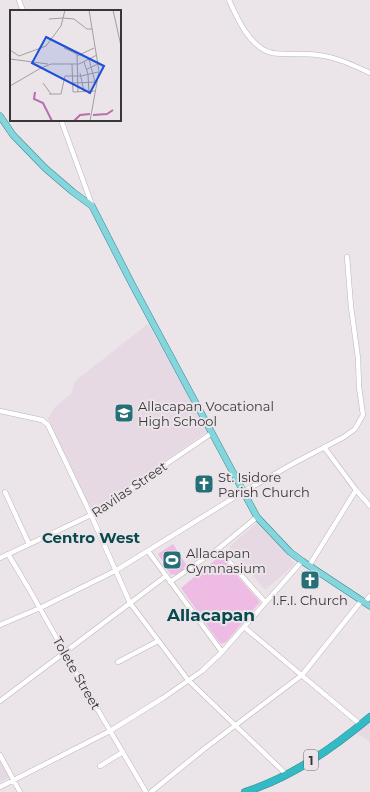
<svg xmlns="http://www.w3.org/2000/svg" width="370" height="792" font-family="Montserrat,sans-serif">
	<rect width="100%" height="100%" fill="#ebe4e9"/>
	<!-- built -->
	<path fill="#e6d9e4" d="M 148,324 L 208,431 L 92,511 L 48,419 L 54,408 L 71,394 L 75,381 Z
		M 259,521 L 295,564 L 265,590 L 229,547 Z
		M 370,720 L 370,742 L 357,733 Z
		M 0,758 L 10,777 L 0,782 Z"/>
	<!-- green -->
	<path fill="#eebbe4" d="M 173,544 L 187,566 L 183,568 L 185,570 L 176,576 L 174,574 L 171,575 L 158,554 Z
		M 220,556 L 260,602 L 226,642 L 222,644 L 219,642 L 181,588 Z"/>
	<g fill="none" stroke-linecap="round" stroke-linejoin="round">
		<!-- minor casing -->
		<g stroke="#bcb5ba" stroke-width="5.5">
			<path id="minor" d="M 19,0 L 23,11
				M 229,0 C 237,18 250,48 272,53 C 286,55 304,53 318,55 C 336,57 353,65 370,73
				M 61,120 L 92,205
				M 0,411 L 42,420 L 48,425 L 91,515 L 130,603 L 188,680 L 287,775
				M 324,447 L 356,490 L 370,506
				M 5,492 L 29,544
				M 218,549 L 265,602
				M 148,551 L 222,652
				M 8,554 L 29,589 L 78,676 L 146,792
				M 0,558 L 91,515 L 212,433
				M 309,566 L 356,490
				M 170,582 L 218,549 L 257,517
				M 365,602 L 370,596
				M 0,625 L 40,608 L 115,571 L 243,492 L 296,462 L 344,437 L 355,429 L 363,415 L 359,387 L 358,358 L 351,307 L 347,257
				M 244,627 L 361,725
				M 118,662 L 158,641
				M 0,701 L 166,576
				M 0,755 L 20,792
				M 100,766 L 123,752
				M 0,787 L 110,731 L 163,698 L 202,671 L 222,652 L 302,561
				M 151,792 L 204,749 L 302,675 L 362,600"/>
		</g>
		<!-- major casing -->
		<g stroke="#358c93" stroke-width="7">
			<path id="major" d="M 0,116 L 13,135 L 45,168 L 73,192 L 92,206 L 132,284 L 257,517 L 290,552 L 302,561 L 370,606"/>
		</g>
		<!-- highway casing -->
		<g stroke="#358c93" stroke-width="8">
			<path id="highway" d="M 245,792 C 292,777 333,748 370,717"/>
		</g>
		<!-- minor -->
		<use href="#minor" stroke="#fff" stroke-width="4.5"/>
		<!-- major -->
		<use href="#major" stroke="#85d6dc" stroke-width="6"/>
		<!-- highway -->
		<use href="#highway" stroke="#33bac4" stroke-width="7"/>
	</g>
	<!-- icons -->
	<defs>
		<g id="school-square" transform="scale(1)"><rect x="-9" y="-9" width="18" height="18" rx="4" fill="#257076" stroke="#ebe4e9"/><path d="M0-5L7-2L0 1L-7-2ZM-4 1L0 2.5L4 1V4Q0 6-4 4Z" fill="#fff"/></g>
		<g id="church-square" transform="scale(1)"><rect x="-9" y="-9" width="18" height="18" rx="4" fill="#257076" stroke="#ebe4e9"/><path d="M-1.2-6h2.4v3.5h3.3v2.4h-3.3V6h-2.4V-.1h-3.3v-2.4h3.3Z" fill="#fff"/></g>
		<g id="stadium-square" transform="scale(1)"><rect x="-9" y="-9" width="18" height="18" rx="4" fill="#257076" stroke="#ebe4e9"/><path d="M0-5a6.5 5 0 1 0 0 10a6.5 5 0 1 0 0-10ZM-3.5-1.8h7v3.6h-7Z" fill="#fff"/></g>
	</defs>
	<g fill-rule="evenodd">
		<use href="#school-square" x="124" y="413"/>
		<use href="#church-square" x="204" y="484"/>
		<use href="#stadium-square" x="172" y="560"/>
		<use href="#church-square" x="310" y="580"/>
	</g>
	<g text-anchor="middle" dominant-baseline="central" stroke-width="4" stroke-linejoin="round" paint-order="stroke">
		<!-- shield labels -->
		<rect fill="#ebe4e9" stroke="#6e6a6d" stroke-width="1" x="304" y="750" width="14" height="20" rx="3"/>
		<g font-size="12" font-weight="bold" fill="#393638">
			<text x="311" y="760">1</text>
		</g>
		<!-- poi labels -->
		<g font-size="13" fill="#393638" stroke="#ebe4e9" text-anchor="start">
			<text x="138" y="406">Allacapan Vocational<tspan x="138" dy="15">High School</tspan></text>
			<text x="218" y="477">St. Isidore<tspan x="218" dy="15">Parish Church</tspan></text>
			<text x="186" y="553">Allacapan<tspan x="186" dy="15">Gymnasium</tspan></text>
			<text x="310" y="600" text-anchor="middle">I.F.I. Church</text>
		</g>
		<!-- street labels -->
		<g font-size="13" fill="#393638" stroke="#ebe4e9">
			<text transform="translate(129 489) rotate(-34)">Ravilas Street</text>
			<text transform="translate(77 673) rotate(60)">Tolete Street</text>
		</g>
		<!-- quarter labels -->
		<g font-size="15" font-weight="bold" fill="#07494d" stroke="#ebe4e9">
			<text x="91" y="537">Centro West</text>
		</g>
		<!-- district labels -->
		<g font-size="17" font-weight="bold" fill="#07494d" stroke="#ebe4e9">
			<text x="211" y="615">Allacapan</text>
		</g>
	</g>
	<!-- overview -->
	<g transform="translate(10 10)">
		<rect width="111" height="111" fill="#ebe4e9"/>
		<path fill="none" stroke="#b96ead" stroke-width="2" d="M 25,82 L 24,89 L 33,93 L 42,111M 83,105 L 97,104 L 103,100M 64,111 L 70,105 L 80,104"/>
		<path fill="none" stroke="#a49ea2" stroke-width="1" d="M 79,0 L 89,61 L 80,111M 103,0 L 111,36M 53,8 L 64,9 L 77,19 L 82,19M 39,9 L 53,8M 54,38 L 67,44 L 68,82M 0,40 L 9,46 L 36,36 L 51,16 L 55,0M 67,46 L 84,38M 0,49 L 38,54M 79,49 L 85,72M 74,52 L 78,64 L 79,84M 62,54 L 63,82 L 85,81M 77,59 L 88,54M 70,63 L 74,81M 33,73 L 41,84M 63,73 L 87,72M 0,76 L 31,58 L 41,54 L 69,54 L 87,45M 39,84 L 51,84 L 55,66 L 71,66 L 88,62M 3,111 L 18,111"/>
		<path fill="#1d4ed8" fill-opacity="0.15" stroke="#1d4ed8" stroke-width="2" d="M 36,27 L 94,56 L 80,83 L 22,53 Z"/>
		<rect width="111" height="111" fill="none" stroke="#393638" stroke-width="2"/>
	</g>
</svg>
